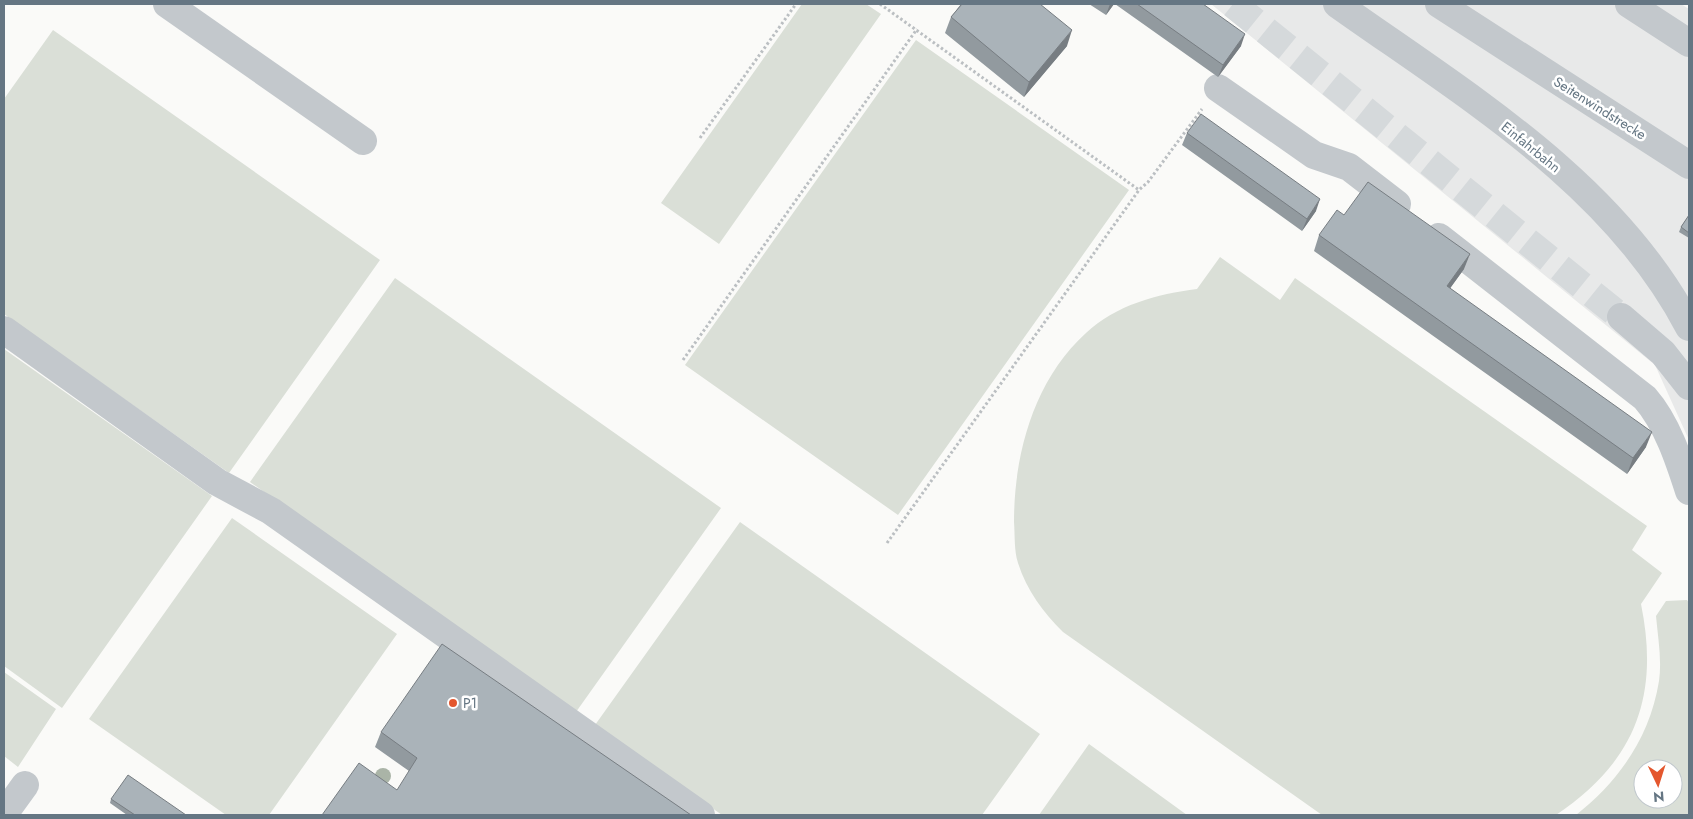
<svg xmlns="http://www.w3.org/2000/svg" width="1693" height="819" font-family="Jost,sans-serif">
	<rect width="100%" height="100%" fill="#fafaf8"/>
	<!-- built -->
	<path fill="#e8e9e9" d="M 1211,4 L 1681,4 L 1689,9 L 1689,440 L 1655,365 Z"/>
	<!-- green -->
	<path fill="#dadfd7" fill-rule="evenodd" d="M 802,4 L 866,4 L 881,14 L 719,244 L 661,203 Z
		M 53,30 L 380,260 L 229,473 L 4,314 L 4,99 Z
		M 916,40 L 1129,190 L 898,515 L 685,365 Z
		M 1220,257 L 1280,300 L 1295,278 L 1647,526 L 1632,550 L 1662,573 L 1641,604 C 1660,697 1635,762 1556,815 L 1322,815 L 1063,632 C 1043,612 1027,591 1018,563 C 1014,551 1015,535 1014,522 C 1014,454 1034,380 1086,333 C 1116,305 1157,294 1197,289 Z
		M 395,278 L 721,508 L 576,712 L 250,482 Z
		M 4,349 L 212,496 L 62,708 L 4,666 Z
		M 232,518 L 397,634 L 269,815 L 226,815 L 89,719 Z
		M 740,522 L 1040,734 L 982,815 L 722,815 L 595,725 Z
		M 1687,600 L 1689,603 L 1689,815 L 1576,815 C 1619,781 1650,737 1659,681 C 1662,660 1658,638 1656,616 L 1666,601 ZM 1643,769 L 1673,769 L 1673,799 L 1643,799 Z
		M 4,672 L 56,709 L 18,767 L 4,756 Z
		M 1089,744 L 1187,815 L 1039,815 Z"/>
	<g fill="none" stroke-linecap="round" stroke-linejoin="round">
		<!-- minor-tunnel -->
		<path stroke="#d5d9db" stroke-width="28" stroke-dasharray="28 14" stroke-linecap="butt" d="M 1233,4 L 1621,317"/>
		<!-- path -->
		<path stroke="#bbbfc2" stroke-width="3" stroke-dasharray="2.5 2.5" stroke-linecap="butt" d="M 880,4 L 1139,190
			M 700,138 L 796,4
			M 683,360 L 917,29
			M 887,543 L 1139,190 L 1148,182 L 1202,109"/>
		<!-- minor -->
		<path stroke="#c3c8cc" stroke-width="28" d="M 167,4 L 363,141
			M 1337,4 C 1465,95 1614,183 1689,327
			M 1439,4 L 1689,165
			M 1629,4 L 1689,43
			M 1218,88 L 1314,155 L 1349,167 L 1397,204
			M 1439,237 L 1645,398 C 1667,423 1679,460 1689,491
			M 1621,317 L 1663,353 L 1689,386
			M 4,330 L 217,482 L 271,511 L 701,815
			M 4,814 L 25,785"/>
	</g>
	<!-- trees -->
	<circle fill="#aab4a7" cx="383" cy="776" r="8"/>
	<!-- wall -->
	<path fill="#929a9f" d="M 961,4 L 1040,4 L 1067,46 L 1024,97 L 945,33 L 951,17 Z
		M 1089,4 L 1114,4 L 1106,15 Z
		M 1115,4 L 1203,4 L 1241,46 L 1218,77 Z
		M 1187,133 L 1316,211 L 1302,231 L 1182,145 Z
		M 1344,215 L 1464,269 L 1450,288 L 1646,447 L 1627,474 L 1314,251 L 1319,235 Z
		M 1689,215 L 1689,238 L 1679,232 L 1681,227 Z
		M 381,732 L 691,815 L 409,771 L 375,747 Z
		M 111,799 L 186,815 L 127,815 L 110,803 Z"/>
	<!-- shaded-wall -->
	<path fill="#777d82" d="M 1110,4 L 1114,4 L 1106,15 Z
		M 1072,30 L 1067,46 L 1024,97 L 1029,82 Z
		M 1245,34 L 1241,46 L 1218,77 L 1223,65 Z
		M 1320,199 L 1316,211 L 1302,231 L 1307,219 Z
		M 1470,254 L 1464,269 L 1441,301 L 1447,286 Z
		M 1652,432 L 1646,447 L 1627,474 L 1633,458 Z"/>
	<!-- building -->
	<path fill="#aab3b9" stroke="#777d82" d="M 962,4 L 1040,4 L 1072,30 L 1029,82 L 951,17 Z
		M 1137,4 L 1203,4 L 1245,34 L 1223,65 Z
		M 1201,114 L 1320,199 L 1307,219 L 1187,133 Z
		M 1368,182 L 1470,254 L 1447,286 L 1652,432 L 1633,458 L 1319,235 L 1337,210 L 1344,215 Z
		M 1689,215 L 1689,233 L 1681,227 Z
		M 442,644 L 691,815 L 322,815 L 359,763 L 397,790 L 417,758 L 381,732 Z
		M 128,775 L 186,815 L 135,815 L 111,799 Z"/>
	<!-- markers -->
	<circle fill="#e4572e" stroke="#fff" stroke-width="2" cx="453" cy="703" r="5"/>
	<g text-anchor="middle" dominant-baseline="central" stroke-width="5" stroke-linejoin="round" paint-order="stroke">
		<!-- street labels -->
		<g font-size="14" fill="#657683" stroke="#fff">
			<text transform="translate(1600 108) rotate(32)">Seitenwindstrecke</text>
			<text transform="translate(1531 147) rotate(39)">Einfahrbahn</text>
		</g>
		<!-- poi labels -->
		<g font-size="14" fill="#657683" stroke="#fff" text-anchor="start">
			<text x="463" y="703">P1</text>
		</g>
	</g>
	<!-- border -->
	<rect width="1693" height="819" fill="none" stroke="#657683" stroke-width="10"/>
	<!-- north arrow -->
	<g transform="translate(1658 784) rotate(176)"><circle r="24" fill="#ffffff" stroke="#c1c8cd"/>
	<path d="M0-4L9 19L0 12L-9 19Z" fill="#e4572e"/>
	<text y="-8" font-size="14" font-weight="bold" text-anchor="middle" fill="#657683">N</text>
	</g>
</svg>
